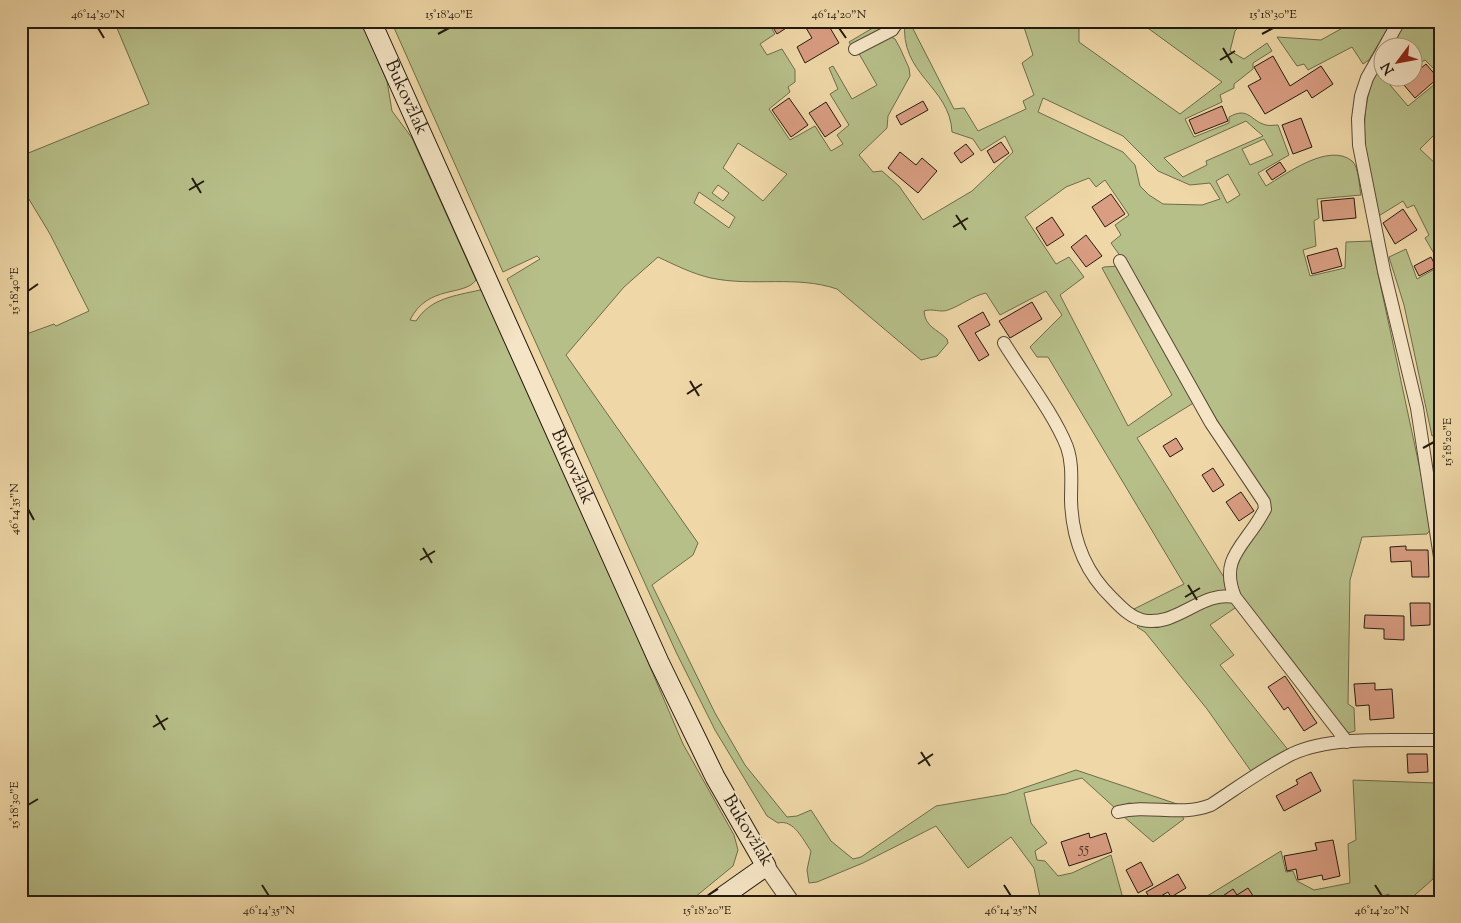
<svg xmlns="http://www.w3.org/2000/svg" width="1461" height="923" font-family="'Sorts Mill Goudy',serif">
	<rect width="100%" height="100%" fill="#efd7a7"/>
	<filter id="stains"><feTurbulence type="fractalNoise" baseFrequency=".004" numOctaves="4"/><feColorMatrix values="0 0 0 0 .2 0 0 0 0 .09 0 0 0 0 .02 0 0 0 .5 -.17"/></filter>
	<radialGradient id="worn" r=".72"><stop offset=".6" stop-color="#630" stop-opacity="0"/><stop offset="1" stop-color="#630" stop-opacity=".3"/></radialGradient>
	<!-- green -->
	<path fill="#b7bf89" stroke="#6e6c4c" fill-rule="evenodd" d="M 114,21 L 361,21 L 387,81 L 392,111 L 412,138 L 476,280 C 464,297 428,284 410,320 L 416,321 C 431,298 454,296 480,290 L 484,293 L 618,592 L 683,744 L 734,835 L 738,850 L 733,866 L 689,902 L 21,902 L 21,336 L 54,324 L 56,326 L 89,311 L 50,234 L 21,186 L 21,156 L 149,104 Z
		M 391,21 L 545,21 L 547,24 L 551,21 L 767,21 L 775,34 L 760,44 L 767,55 L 782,49 L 795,70 L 795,82 L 788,87 L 790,92 L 769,109 L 790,140 L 815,126 L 831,151 L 843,144 L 837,135 L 849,125 L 830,94 L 838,89 L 829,68 L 833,66 L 852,99 L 877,85 L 858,52 L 889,36 L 895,39 L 900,48 L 909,68 L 910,76 L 888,116 L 887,128 L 859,155 L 873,172 L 882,171 L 899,186 L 923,220 L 972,191 L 1013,152 L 1005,136 L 981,151 L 973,139 L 952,132 C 950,86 899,75 905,21 L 913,21 L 910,23 L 954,109 L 964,108 L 978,131 L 1026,109 L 1023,101 L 1034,95 L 1022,63 L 1033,55 L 1022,21 L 1079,21 L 1079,42 L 1180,114 L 1222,82 L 1138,21 L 1244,21 L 1235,31 L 1230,51 L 1244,59 L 1267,43 L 1272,51 L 1253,63 L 1253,69 L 1234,84 L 1234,88 L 1220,95 L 1222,102 L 1185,119 L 1194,137 L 1229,123 L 1229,117 C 1249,106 1250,121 1266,125 C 1269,126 1275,125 1278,125 L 1289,155 L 1258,173 L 1266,186 C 1286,174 1329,142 1352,161 C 1359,167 1359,186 1361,195 L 1317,199 L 1319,218 L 1314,221 L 1316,246 L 1303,250 L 1310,276 L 1345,268 L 1346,242 L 1371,241 L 1422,479 L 1430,530 L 1427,534 L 1362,537 L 1350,580 L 1348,704 L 1354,708 L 1355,731 L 1348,733 L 1240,598 L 1233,566 L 1268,509 L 1133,274 L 1111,243 L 1121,235 L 1115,225 L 1129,215 L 1105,180 L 1096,187 L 1089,178 L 1066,187 L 1025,217 L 1056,264 L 1069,257 L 1084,277 L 1060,295 L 1128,426 L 1172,395 L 1102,268 L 1104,267 L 1120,266 L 1195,402 L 1137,438 L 1225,579 L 1227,590 L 1156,619 L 1130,611 L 1184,584 L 1048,357 L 1037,357 L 1030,347 L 1062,315 L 1046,291 L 1000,315 L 986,293 C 972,296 962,305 948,310 C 941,313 932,308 924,311 C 925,327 937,329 947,339 L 948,343 L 937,356 L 921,360 L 837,289 C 796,275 753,287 711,278 C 693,274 675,265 658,257 L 624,287 L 566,355 L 698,543 L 693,555 L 652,585 L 715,713 L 745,765 L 787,817 L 797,816 L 811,810 L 831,841 L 853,859 L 861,857 L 936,806 L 1006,794 L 1076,770 L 1180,805 L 1171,809 L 1129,803 L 1115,808 L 1082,778 L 1024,793 L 1031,823 L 1047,843 L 1035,851 L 1037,860 L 1045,861 L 1058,876 L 1072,873 L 1111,855 L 1124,902 L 1041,902 L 1034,868 L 1011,837 L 968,868 L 936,826 L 863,863 L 817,882 L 809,883 L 807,870 L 811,851 C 803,840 794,819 778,823 L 767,816 L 715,730 L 676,652 L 507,279 L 540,259 L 537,256 L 503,272 ZM 1043,98 L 1123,136 L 1158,171 L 1190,185 L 1210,183 L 1220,199 L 1202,205 L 1163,204 L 1149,195 L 1140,186 L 1135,165 L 1123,152 L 1038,112 ZM 1246,121 L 1263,136 L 1206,161 L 1207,165 L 1183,177 L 1164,158 ZM 1264,139 L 1273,155 L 1250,165 L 1242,149 ZM 738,143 L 787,174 L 763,201 L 723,168 ZM 1228,174 L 1240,195 L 1227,203 L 1216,181 ZM 718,185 L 729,193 L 723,201 L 712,193 ZM 699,192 L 735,217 L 729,228 L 694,203 Z
		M 873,21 L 894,21 L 852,47 L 849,42 L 876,26 Z
		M 1355,21 L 1392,21 L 1369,60 L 1363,64 L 1352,47 L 1308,70 L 1304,64 L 1297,66 L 1277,37 L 1321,40 Z
		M 1405,21 L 1440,21 L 1440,75 L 1425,60 L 1414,66 L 1414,48 L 1390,48 Z
		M 1383,59 L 1384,78 L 1408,106 L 1440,80 L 1440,129 L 1420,149 L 1440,168 L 1440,264 L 1425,238 L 1429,235 L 1414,205 L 1407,208 L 1403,201 L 1377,217 C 1367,160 1352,112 1383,59 Z
		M 1406,249 L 1417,279 L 1440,266 L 1440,434 L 1432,436 L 1404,305 L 1389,257 Z
		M 1223,597 L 1238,606 L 1210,625 L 1234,655 L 1220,665 L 1289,751 L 1253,774 L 1207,709 L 1145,632 L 1137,627 L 1141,623 Z
		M 1353,780 L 1435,783 L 1433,879 L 1407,902 L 1389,902 L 1389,894 L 1365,902 L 1155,902 L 1171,897 L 1178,901 L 1199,901 L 1281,851 L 1286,872 L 1293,871 L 1297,881 L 1314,890 L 1350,883 L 1348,844 L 1356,840 Z
		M 1130,812 L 1182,816 L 1184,819 L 1153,842 L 1123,816 Z"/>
	<!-- building -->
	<path fill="#d99d82" stroke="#251a10" d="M 769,21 L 797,21 L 777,34 Z
		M 802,21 L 826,21 L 839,43 L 805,63 L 797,47 L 812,38 Z
		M 1273,56 L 1290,86 L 1321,66 L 1333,84 L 1312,98 L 1307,90 L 1265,114 L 1248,86 L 1261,79 L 1254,67 Z
		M 1426,64 L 1438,78 L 1415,98 L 1398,78 L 1414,78 L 1414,74 Z
		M 789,98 L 808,125 L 791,137 L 772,110 Z
		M 923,101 L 928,110 L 901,125 L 896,116 Z
		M 826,102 L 841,126 L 825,137 L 809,113 Z
		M 1222,106 L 1228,121 L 1195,134 L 1189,120 Z
		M 1301,118 L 1312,147 L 1293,154 L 1282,125 Z
		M 1001,142 L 1009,153 L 994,163 L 987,151 Z
		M 966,144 L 974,154 L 961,163 L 954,153 Z
		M 900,152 L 916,165 L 922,158 L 937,171 L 918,193 L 888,168 Z
		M 1280,162 L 1286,171 L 1272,180 L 1266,171 Z
		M 1111,194 L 1125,214 L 1105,227 L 1092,207 Z
		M 1354,198 L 1356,218 L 1323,221 L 1321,201 Z
		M 1403,209 L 1417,230 L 1395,244 L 1383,223 Z
		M 1052,217 L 1064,235 L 1047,246 L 1036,228 Z
		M 1086,235 L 1102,256 L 1086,267 L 1071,247 Z
		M 1337,248 L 1342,266 L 1312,274 L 1307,256 Z
		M 1431,257 L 1436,267 L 1419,276 L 1414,266 Z
		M 1032,302 L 1042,319 L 1010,338 L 999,321 Z
		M 983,312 L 990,325 L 975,333 L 989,355 L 979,361 L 958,326 Z
		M 1176,438 L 1183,449 L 1170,457 L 1163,446 Z
		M 1213,468 L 1224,485 L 1213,492 L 1202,475 Z
		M 1241,492 L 1254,511 L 1239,521 L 1226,502 Z
		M 1406,546 L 1406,550 L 1428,550 L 1429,577 L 1412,577 L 1411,561 L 1391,562 L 1390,547 Z
		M 1410,603 L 1430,603 L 1430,625 L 1411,626 Z
		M 1365,615 L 1404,616 L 1404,640 L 1384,639 L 1384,629 L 1364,628 Z
		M 1285,676 L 1317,723 L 1304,731 L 1288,707 L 1284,710 L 1268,687 Z
		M 1375,683 L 1375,690 L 1392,689 L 1394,718 L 1370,720 L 1369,705 L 1356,706 L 1354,684 Z
		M 1407,754 L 1427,754 L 1428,772 L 1408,773 Z
		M 1311,772 L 1321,791 L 1284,811 L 1276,796 L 1298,784 L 1296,780 Z
		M 1089,833 L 1090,838 L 1106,833 L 1112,852 L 1069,866 L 1061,842 Z
		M 1333,840 L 1340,876 L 1323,880 L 1322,875 L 1298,880 L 1296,869 L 1287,871 L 1284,856 L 1317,850 L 1315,843 Z
		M 1141,862 L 1153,885 L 1138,893 L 1126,870 Z
		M 1178,874 L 1186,888 L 1171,897 L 1168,892 L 1152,901 L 1146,892 Z
		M 1248,888 L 1257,902 L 1214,902 L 1233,889 L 1237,895 Z"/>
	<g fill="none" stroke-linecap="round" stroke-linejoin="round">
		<!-- minor casing -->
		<g stroke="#584936" stroke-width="14">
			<path id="minor" d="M 1384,48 L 1367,78 L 1361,96 L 1358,119 L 1359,145 L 1384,271 L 1417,408 L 1440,557
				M 1384,48 L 1399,21
				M 855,49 L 892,30 L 898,21
				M 1120,261 L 1211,423 L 1264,502 L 1265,509 L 1261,516 C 1244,546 1219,559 1235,597 L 1347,742
				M 1004,343 C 1023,374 1054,414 1067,447 C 1073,464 1071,482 1071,500 C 1072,538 1084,571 1112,598 C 1121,607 1130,617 1142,620 C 1177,628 1201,590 1235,597
				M 1118,812 C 1149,804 1180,817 1211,805 C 1237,788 1264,768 1292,754 C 1333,735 1395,741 1440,740
				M 1440,902 L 1440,897"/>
		</g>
		<!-- tertiary casing -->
		<g stroke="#584936" stroke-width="18">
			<path id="tertiary" d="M 766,866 L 791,902"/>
		</g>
		<!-- secondary casing -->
		<g stroke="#251a10" stroke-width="21">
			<g id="secondary">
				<path id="s1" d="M 371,21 L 659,662 L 715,777 L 766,866 L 715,902"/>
			</g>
		</g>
		<!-- minor -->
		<use href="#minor" stroke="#f5e5c6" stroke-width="12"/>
		<!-- tertiary -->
		<use href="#tertiary" stroke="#f5e5c6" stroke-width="16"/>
		<!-- secondary -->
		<use href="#secondary" stroke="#f5e5c6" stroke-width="19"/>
	</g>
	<!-- ticks -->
	<path fill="none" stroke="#251a10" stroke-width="2" d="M 98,28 L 104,38M 839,28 L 846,38M 438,34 L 449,28M 1262,34 L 1273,28M 1223,48 L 1232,63M 1220,60 L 1235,51M 192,178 L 201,193M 189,190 L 204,181M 956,215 L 966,230M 953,227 L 968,218M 28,291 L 38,284M 690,381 L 699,396M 687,394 L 702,384M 1423,448 L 1434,442M 28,509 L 34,520M 423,548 L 432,563M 420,560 L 435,551M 1188,585 L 1197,600M 1185,597 L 1200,588M 156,715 L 165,730M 153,727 L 168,718M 921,752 L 930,766M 918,764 L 933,754M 28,805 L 38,799M 262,885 L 269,896M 1004,885 L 1011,896M 1375,885 L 1382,896M 707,896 L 718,889"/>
	<g text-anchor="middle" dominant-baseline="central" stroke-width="4" stroke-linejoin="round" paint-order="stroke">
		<!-- number labels -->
		<g font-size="15" fill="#523b2c">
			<text x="1084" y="849">55</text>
		</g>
		<!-- street labels -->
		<g font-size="18" fill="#251a10" stroke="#f5e5c6">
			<text stroke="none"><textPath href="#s1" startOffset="84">Bukovžlak</textPath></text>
			<text stroke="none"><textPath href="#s1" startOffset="489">Bukovžlak</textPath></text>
			<text transform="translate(747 831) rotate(59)">Bukovžlak</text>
		</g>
	</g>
	<!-- margin -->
	<rect width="1461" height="923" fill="none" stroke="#efd7a7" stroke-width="55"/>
	<!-- north arrow -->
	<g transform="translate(1398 62) rotate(238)"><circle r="24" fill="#f5e5c6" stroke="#a2947d"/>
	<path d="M0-4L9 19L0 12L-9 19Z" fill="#8f2418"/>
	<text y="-8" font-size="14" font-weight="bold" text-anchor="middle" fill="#251a10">N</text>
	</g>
	<rect x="28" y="28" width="1406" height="868" fill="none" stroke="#251a10" stroke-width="2"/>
	<g font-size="12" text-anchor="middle" fill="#251a10">
		<text x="98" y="18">46°14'30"N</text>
		<text x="449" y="18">15°18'40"E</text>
		<text x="839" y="18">46°14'20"N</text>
		<text x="1273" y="18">15°18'30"E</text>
		<text transform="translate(14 291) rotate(-90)" y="4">15°18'40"E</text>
		<text transform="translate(1447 442) rotate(-90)" y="4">15°18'20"E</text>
		<text transform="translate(14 509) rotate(-90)" y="4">46°14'35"N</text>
		<text transform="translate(14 805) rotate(-90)" y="4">15°18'30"E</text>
		<text x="269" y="914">46°14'35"N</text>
		<text x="707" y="914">15°18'20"E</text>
		<text x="1011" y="914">46°14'25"N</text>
		<text x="1382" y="914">46°14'20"N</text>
	</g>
	<rect width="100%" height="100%" filter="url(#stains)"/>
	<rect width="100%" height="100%" fill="url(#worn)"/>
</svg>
